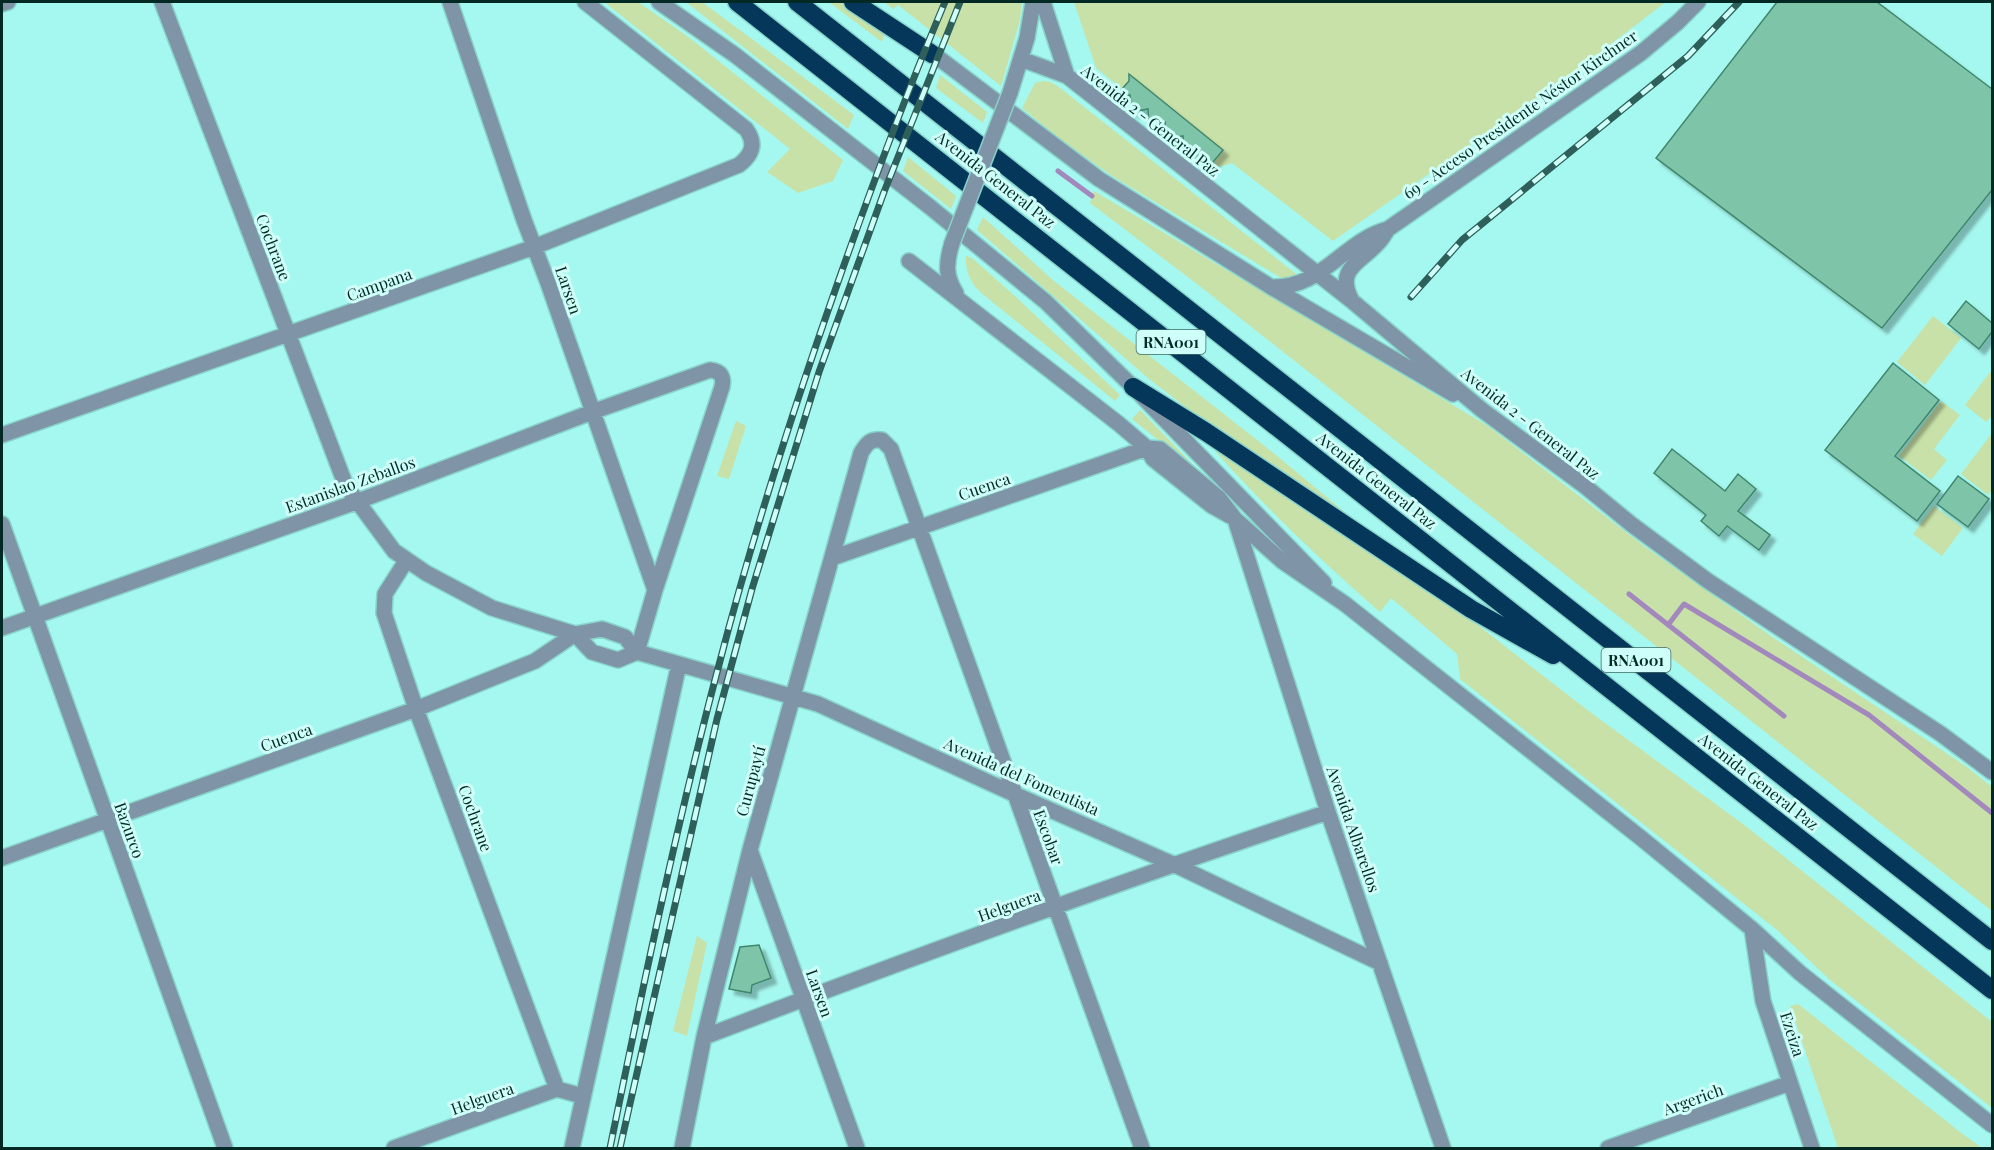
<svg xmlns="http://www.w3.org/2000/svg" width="1994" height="1150" font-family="'Playfair Display',serif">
	<defs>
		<filter id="shadow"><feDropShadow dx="5.5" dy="5.5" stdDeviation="1.5" flood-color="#0004"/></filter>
	</defs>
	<rect width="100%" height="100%" fill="#a5f8ef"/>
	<!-- green -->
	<path fill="#c8e1a8" d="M 604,2 L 638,2 L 687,36 L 843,160 L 833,181 L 798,193 L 767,172 L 790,149 Z
		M 686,2 L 702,2 L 854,115 L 848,129 Z
		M 829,2 L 842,2 L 886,30 L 882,42 Z
		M 884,2 L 1022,2 L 1020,20 L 1001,86 L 898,5 L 893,9 Z
		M 1074,2 L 1666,2 L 1569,76 L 1333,241 L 1232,163 L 1219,167 L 1096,68 Z
		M 940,75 L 987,112 L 983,123 L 936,88 Z
		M 1043,81 L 1051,82 L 1060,88 L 1300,277 L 1286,280 L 1281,278 L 1112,176 L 1061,140 L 1022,108 L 1035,83 Z
		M 908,157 L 956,196 L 951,209 L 903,171 Z
		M 1094,191 L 1488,426 L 1644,546 L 1771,636 L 1967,767 L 1992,787 L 1992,911 L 1197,284 L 1090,203 Z
		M 983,217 L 1054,281 L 1271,451 L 1357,522 L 1213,428 L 1149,379 L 977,230 Z
		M 966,256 L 972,258 L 1016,297 L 1120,395 L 1115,401 L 980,292 C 970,282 965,271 966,256 Z
		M 1933,316 L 1961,338 L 1925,385 L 1897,362 Z
		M 1990,372 L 1992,374 L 1992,416 L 1986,422 L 1965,405 Z
		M 1941,401 L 1960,415 L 1934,449 L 1947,460 L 1931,480 L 1899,456 Z
		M 1140,410 L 1209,481 L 1132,419 Z
		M 736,421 L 746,426 L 729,479 L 717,476 Z
		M 1992,433 L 1992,490 L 1988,495 L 1961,474 Z
		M 1216,449 L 1475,623 L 1590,712 L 1747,827 L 1992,1022 L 1992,1108 L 1830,980 L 1777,930 L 1460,679 L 1457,654 L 1391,598 L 1380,612 C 1321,561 1266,508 1215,451 Z
		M 1934,506 L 1963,528 L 1942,556 L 1913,534 Z
		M 697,936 L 707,943 L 687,1036 L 673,1031 Z
		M 1798,1004 L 1960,1132 L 1982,1148 L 1838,1148 L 1790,1006 Z"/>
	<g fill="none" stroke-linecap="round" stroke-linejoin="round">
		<!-- stream -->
		<path stroke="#a288bc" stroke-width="5" d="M 1058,171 L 1092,196
			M 1629,594 L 1784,716
			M 1668,625 L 1684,604 L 1869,715 L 1992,813"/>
	</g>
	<!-- building -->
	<path fill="#7ec4a8" stroke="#40866c" stroke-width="1.5" filter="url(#shadow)" d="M 1777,2 L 1877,2 L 1992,89 L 1992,190 L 1882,328 L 1656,158 Z
		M 1129,74 L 1223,150 L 1205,172 L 1201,170 L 1200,150 L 1184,153 L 1183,136 L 1166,139 L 1165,122 L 1149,126 L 1148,109 L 1132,112 L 1130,95 L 1113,99 L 1129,81 Z
		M 1966,301 L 1992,323 L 1992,332 L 1979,349 L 1948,324 Z
		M 1893,363 L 1939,400 L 1895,456 L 1940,491 L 1917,521 L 1825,450 Z
		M 1672,449 L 1725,491 L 1738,474 L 1756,489 L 1738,511 L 1770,535 L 1759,550 L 1727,526 L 1719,536 L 1701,521 L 1706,515 L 1654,473 Z
		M 1958,476 L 1989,499 L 1968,527 L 1937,504 Z
		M 759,945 L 771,978 L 752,985 L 751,993 L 729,989 L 740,947 Z"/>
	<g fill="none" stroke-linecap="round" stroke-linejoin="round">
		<!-- minor casing -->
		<g stroke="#88d3cb" stroke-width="18">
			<path id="minor" d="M 162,2 L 346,486 L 394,551 L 426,573 L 492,608 L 575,634 L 602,629 L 625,637 L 637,652 L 818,704 L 1014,794 L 1173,864 L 1380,963
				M 450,2 L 524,220 L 548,283 L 655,590
				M 659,2 L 735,55 L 930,207 L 1046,302 L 1133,387 L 1324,583
				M 1043,2 L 1067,76
				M 2,4 L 8,2
				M 924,47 L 1099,179 L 1271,287 L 1453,394
				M 1021,59 L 1067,76 L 1352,301 L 1482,410 L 1586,487 L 1631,524 L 1708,581 L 1941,734 L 1992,772
				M 1010,93 L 1027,38 L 1033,2
				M 952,243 C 946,263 945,276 956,293
				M 909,261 L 1119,424 L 1147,448 L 1153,459 L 1212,506 L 1230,516
				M 1271,287 C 1322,289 1343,241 1388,229 L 1641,53 L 1678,22 L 1698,2
				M 1352,301 C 1334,268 1362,262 1379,242 C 1383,238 1385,233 1388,229
				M 2,435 L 534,247 L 739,165 C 753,154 756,143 746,129 L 585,2
				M 1235,519 L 1328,812 L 1443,1148
				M 2,524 L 225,1148
				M 832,558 L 1147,448 L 1160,449 L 1219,498 L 1235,519 L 1282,561 L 1345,604 L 1641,838 L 1752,929 L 1800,973 L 1992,1125
				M 406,561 L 385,594 L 384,613 L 416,709 L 557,1089
				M 2,628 L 356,502 L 592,412 L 710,370 C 721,371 724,377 722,387 L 655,590 L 637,652
				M 575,634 L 592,652 L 618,660 L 637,652
				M 750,850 L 857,1148
				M 2,858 L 416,709 L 535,661 L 575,634
				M 1752,929 L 1763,1001 L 1812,1148
				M 704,1037 C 910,958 1119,882 1328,812
				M 394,1148 L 557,1089 L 582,1096
				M 572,1148 L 679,664
				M 682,1148 L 704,1037 L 750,850 L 861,453 C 867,443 870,439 882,440 L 891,449 L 1142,1148
				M 1608,1148 L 1790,1083"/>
		</g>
		<!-- highway casing -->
		<g stroke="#88d3cb" stroke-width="21">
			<path id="highway" d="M 737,2 L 1992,990
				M 797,2 L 1992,941
				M 853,2 L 932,54
				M 1133,387 L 1206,432 L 1471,609 L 1553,655"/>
		</g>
		<!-- minor -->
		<use href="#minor" stroke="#7f94a6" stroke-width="15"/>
		<!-- highway -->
		<use href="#highway" stroke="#05375b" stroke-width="18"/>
		<!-- rail casing -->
		<g stroke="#2e5f5a" stroke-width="7">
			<path id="rail" d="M 1411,297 L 1462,240 L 1688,56 L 1739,2
				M 610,1148 C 643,986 677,822 720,661 C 753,534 794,407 838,282 C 871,188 906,94 945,2
				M 620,1148 L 717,719 L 752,589 L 819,372 L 884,192 L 960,2"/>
		</g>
		<!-- rail -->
		<use href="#rail" stroke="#cffff9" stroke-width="4.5" stroke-dasharray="14" stroke-linecap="butt"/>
		<!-- minor-bridge casing -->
		<g stroke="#88d3cb" stroke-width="18" stroke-linecap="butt">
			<path id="minor-bridge" d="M 952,243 L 1010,93"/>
		</g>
		<!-- minor-bridge -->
		<use href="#minor-bridge" stroke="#7f94a6" stroke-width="15"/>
	</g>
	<g text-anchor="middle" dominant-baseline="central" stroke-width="6" stroke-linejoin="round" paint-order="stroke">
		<!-- shield labels -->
		<g fill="#cffff9" stroke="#406965" stroke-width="1.5">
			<rect x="1136.5" y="330" width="69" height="24" rx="4.5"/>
			<rect x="1601.5" y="648" width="69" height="24" rx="4.5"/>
		</g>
		<g font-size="15" font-weight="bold" fill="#032925">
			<text x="1171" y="342">RNA001</text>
			<text x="1636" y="660">RNA001</text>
		</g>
		<!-- street labels -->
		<g font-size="16" fill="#032925" stroke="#cffff9">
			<text transform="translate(1520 114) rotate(-35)">69 - Acceso Presidente Néstor Kirchner</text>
			<text transform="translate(1151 120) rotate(38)">Avenida 2 - General Paz</text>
			<text transform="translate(996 179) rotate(38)">Avenida General Paz</text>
			<text transform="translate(274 247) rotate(69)">Cochrane</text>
			<text transform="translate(379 284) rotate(-20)">Campana</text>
			<text transform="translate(569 290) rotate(71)">Larsen</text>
			<text transform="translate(1531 423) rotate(38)">Avenida 2 - General Paz</text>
			<text transform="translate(1377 480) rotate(38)">Avenida General Paz</text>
			<text transform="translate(350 484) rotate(-20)">Estanislao Zeballos</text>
			<text transform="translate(984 486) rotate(-19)">Cuenca</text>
			<text transform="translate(286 737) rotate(-20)">Cuenca</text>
			<text transform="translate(1022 776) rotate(24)">Avenida del Fomentista</text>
			<text transform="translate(750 781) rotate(-75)">Curupaytí</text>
			<text transform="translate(1759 781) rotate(38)">Avenida General Paz</text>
			<text transform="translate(476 818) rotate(70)">Cochrane</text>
			<text transform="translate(1354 829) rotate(71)">Avenida Albarellos</text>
			<text transform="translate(130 830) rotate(70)">Bazurco</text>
			<text transform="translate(1049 837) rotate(70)">Escobar</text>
			<text transform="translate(1009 905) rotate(-20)">Helguera</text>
			<text transform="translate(820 993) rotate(70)">Larsen</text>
			<text transform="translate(1793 1034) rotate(72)">Ezeiza</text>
			<text transform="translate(482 1098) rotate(-20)">Helguera</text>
			<text transform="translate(1693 1099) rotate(-20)">Argerich</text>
		</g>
	</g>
	<!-- border -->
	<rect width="1994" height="1150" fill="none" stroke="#032925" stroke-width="6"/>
</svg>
